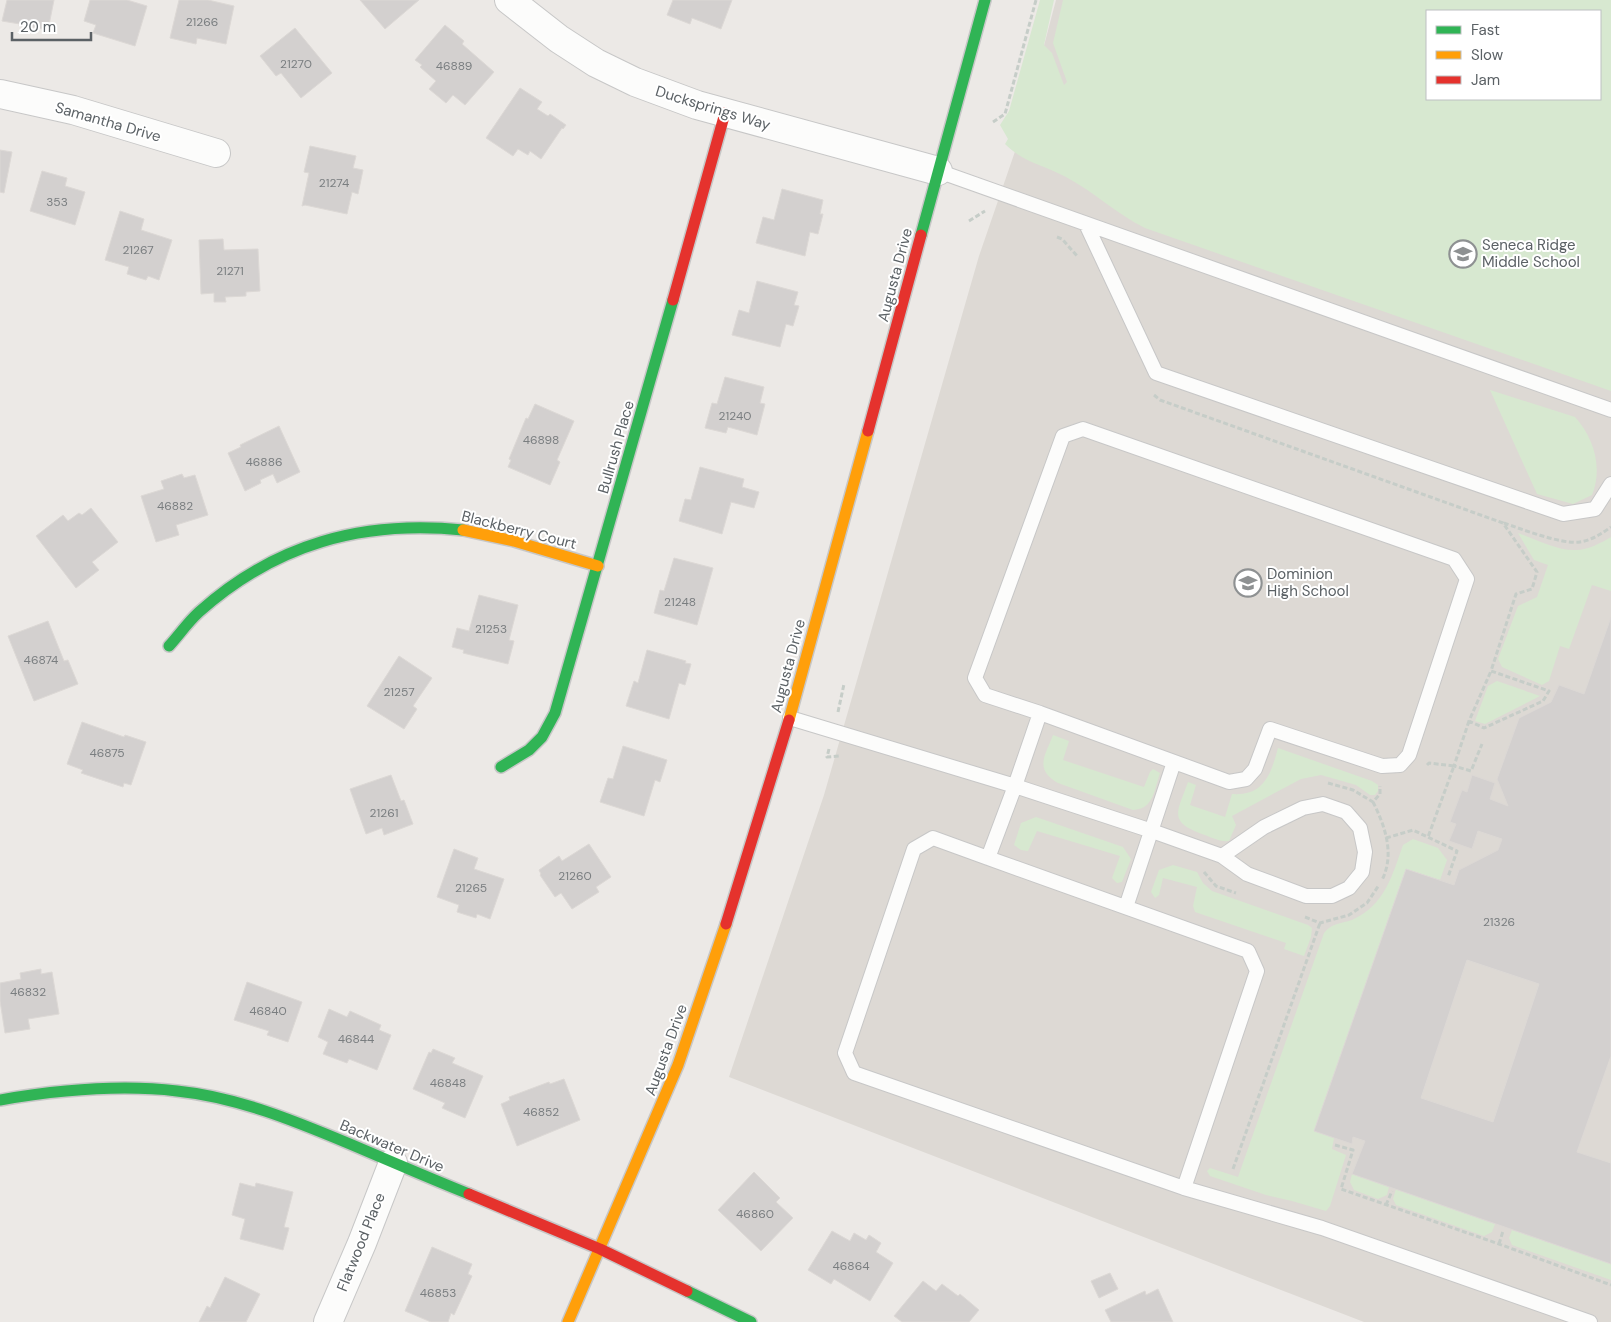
<svg xmlns="http://www.w3.org/2000/svg" width="1611" height="1322" font-family="'DM Sans',sans-serif">
	<rect width="100%" height="100%" fill="#ece9e6"/>
	<!-- education -->
	<path fill="#ddd9d4" fill-rule="evenodd" d="M 1056,0 L 1611,0 L 1611,1322 L 1364,1322 L 729,1077 L 824,795 L 979,256 L 1020,137 ZM 1427,11 L 1600,11 L 1600,99 L 1427,99 Z"/>
	<!-- green -->
	<path fill="#d7e8d0" fill-rule="evenodd" d="M 1040,0 L 1054,0 L 1044,45 L 1052,53 L 1064,85 L 1067,82 L 1053,43 L 1063,0 L 1611,0 L 1611,391 L 1145,228 C 1117,214 1094,192 1066,177 C 1044,165 1024,163 1005,144 L 1008,139 L 1000,125 L 1009,111 ZM 1427,11 L 1600,11 L 1600,99 L 1427,99 Z
		M 1490,390 L 1575,417 C 1594,438 1603,468 1592,495 L 1573,504 L 1537,494 Z
		M 1518,533 C 1536,539 1556,550 1574,550 C 1586,551 1601,543 1611,537 L 1611,591 L 1592,585 L 1569,649 L 1560,646 L 1549,681 L 1542,685 L 1502,667 L 1498,659 L 1518,606 L 1537,597 L 1548,565 L 1534,560 Z
		M 1497,681 L 1540,696 L 1485,724 L 1475,721 L 1488,686 Z
		M 1053,735 L 1069,741 L 1063,760 L 1144,787 L 1150,772 L 1153,769 L 1160,773 C 1154,790 1154,809 1133,810 L 1058,783 C 1034,769 1045,756 1053,735 Z
		M 1278,748 L 1372,781 L 1378,785 L 1378,791 L 1375,795 L 1370,795 L 1356,785 L 1321,775 L 1301,779 L 1232,816 L 1236,825 L 1229,841 C 1219,842 1211,837 1202,834 C 1167,821 1178,811 1188,782 L 1196,785 L 1190,805 L 1225,817 L 1232,794 C 1264,796 1271,774 1278,748 Z
		M 1036,817 L 1123,847 L 1131,859 L 1122,882 L 1117,883 L 1112,878 L 1120,856 L 1037,831 L 1028,851 L 1021,850 L 1014,845 L 1021,823 Z
		M 1413,839 L 1438,848 L 1447,860 L 1440,880 L 1406,869 L 1314,1131 L 1334,1138 L 1332,1149 L 1346,1155 L 1330,1206 L 1326,1211 L 1292,1201 L 1266,1195 L 1210,1176 L 1207,1171 L 1210,1168 L 1238,1177 L 1324,933 C 1332,923 1340,924 1352,920 C 1385,905 1392,876 1403,845 Z
		M 1173,865 L 1197,872 L 1203,883 L 1212,891 L 1308,925 L 1312,928 L 1311,937 L 1304,956 L 1284,949 L 1286,943 L 1195,912 L 1193,906 L 1197,887 L 1163,878 L 1159,895 L 1155,898 L 1151,892 L 1159,870 Z
		M 1352,1174 L 1389,1187 L 1387,1195 L 1378,1199 L 1354,1190 L 1350,1182 Z
		M 1396,1189 L 1495,1224 L 1492,1232 L 1484,1236 L 1396,1205 L 1393,1199 Z
		M 1512,1230 L 1611,1264 L 1611,1280 L 1512,1245 L 1509,1238 Z"/>
	<!-- building -->
	<path fill="#d3d0cf" stroke="#dcd8d5" fill-rule="evenodd" d="M 7,0 L 54,0 L 48,30 L 31,27 L 31,28 L 19,26 L 20,24 L 2,21 Z
		M 90,0 L 127,0 L 147,6 L 135,46 L 93,33 L 96,25 L 84,21 Z
		M 179,0 L 208,0 L 234,6 L 226,44 L 197,38 L 196,44 L 170,38 Z
		M 360,0 L 419,0 L 385,29 Z
		M 673,0 L 732,0 L 721,29 L 692,18 L 690,24 L 667,15 Z
		M 445,25 L 464,41 L 462,44 L 494,72 L 465,105 L 453,95 L 446,103 L 429,89 L 436,81 L 420,67 L 422,65 L 415,60 Z
		M 295,28 L 332,73 L 301,98 L 281,73 L 276,76 L 260,56 Z
		M 520,88 L 542,102 L 537,109 L 548,116 L 550,114 L 566,125 L 563,129 L 562,128 L 541,159 L 530,151 L 528,155 L 518,149 L 513,156 L 486,138 Z
		M 310,146 L 356,156 L 353,168 L 363,170 L 358,194 L 352,192 L 347,214 L 305,205 L 302,206 L 309,173 L 304,172 Z
		M 0,150 L 12,152 L 4,193 L 0,192 Z
		M 42,171 L 67,178 L 65,186 L 85,192 L 75,225 L 30,211 Z
		M 782,189 L 823,200 L 820,214 L 823,214 L 818,234 L 810,232 L 805,256 L 756,243 L 763,217 L 774,220 Z
		M 120,211 L 144,219 L 141,230 L 172,240 L 159,280 L 148,276 L 146,280 L 127,274 L 129,267 L 105,260 Z
		M 223,239 L 224,250 L 258,249 L 260,291 L 246,292 L 246,296 L 225,297 L 226,302 L 214,302 L 214,293 L 201,294 L 199,240 Z
		M 757,281 L 798,292 L 794,305 L 799,306 L 793,326 L 786,324 L 780,347 L 732,335 L 739,310 L 749,313 Z
		M 725,377 L 764,387 L 760,403 L 765,404 L 757,435 L 728,427 L 726,433 L 705,428 L 712,403 L 717,404 Z
		M 535,404 L 574,421 L 557,460 L 560,462 L 550,485 L 508,467 L 511,460 L 509,459 L 526,418 L 528,419 Z
		M 279,426 L 300,472 L 277,483 L 273,474 L 260,480 L 261,483 L 245,491 L 228,453 L 241,447 L 240,445 Z
		M 700,467 L 744,479 L 742,487 L 759,492 L 754,508 L 731,502 L 722,534 L 679,521 L 685,499 L 691,500 Z
		M 182,474 L 184,478 L 195,475 L 208,515 L 176,525 L 179,535 L 156,542 L 141,496 L 164,489 L 161,481 Z
		M 91,508 L 118,542 L 92,562 L 99,570 L 76,588 L 36,536 L 63,515 L 68,521 L 79,513 L 82,515 Z
		M 674,558 L 713,568 L 697,625 L 654,613 L 660,590 L 664,591 Z
		M 479,595 L 518,605 L 509,640 L 514,641 L 508,664 L 463,653 L 464,650 L 452,647 L 457,628 L 469,631 Z
		M 1611,617 L 1611,1056 L 1577,1152 L 1611,1163 L 1611,1264 L 1352,1174 L 1365,1141 L 1353,1137 L 1352,1144 L 1314,1131 L 1406,869 L 1454,885 L 1459,870 L 1498,850 L 1502,839 L 1478,831 L 1472,849 L 1449,841 L 1456,824 L 1450,822 L 1462,790 L 1467,792 L 1472,775 L 1495,783 L 1490,799 L 1508,806 L 1497,779 L 1519,718 L 1551,702 L 1559,685 L 1584,694 ZM 1467,960 L 1539,984 L 1493,1122 L 1421,1098 Z
		M 48,621 L 64,661 L 68,660 L 78,684 L 34,701 L 8,636 Z
		M 647,650 L 686,661 L 685,663 L 691,664 L 685,685 L 679,683 L 669,719 L 626,706 L 634,681 L 638,683 Z
		M 399,656 L 432,678 L 413,706 L 417,709 L 404,729 L 367,706 Z
		M 82,722 L 124,737 L 125,735 L 146,742 L 131,785 L 124,783 L 123,787 L 81,773 L 83,770 L 67,764 Z
		M 623,746 L 667,760 L 660,782 L 655,780 L 644,816 L 600,802 L 608,778 L 613,779 Z
		M 391,775 L 401,801 L 404,800 L 413,824 L 384,835 L 382,828 L 366,834 L 350,789 Z
		M 589,844 L 611,877 L 596,887 L 599,892 L 572,909 L 561,893 L 555,897 L 540,875 L 541,874 L 539,870 L 559,856 L 562,861 Z
		M 454,849 L 478,858 L 474,869 L 504,879 L 490,919 L 477,914 L 476,918 L 457,912 L 459,905 L 437,897 Z
		M 41,969 L 41,974 L 52,972 L 59,1014 L 28,1019 L 30,1029 L 5,1033 L 0,1001 L 0,983 L 21,979 L 20,973 Z
		M 247,982 L 302,1002 L 288,1042 L 267,1035 L 269,1031 L 234,1020 Z
		M 329,1009 L 347,1017 L 350,1011 L 381,1025 L 379,1030 L 391,1035 L 377,1070 L 349,1059 L 347,1063 L 323,1054 L 328,1042 L 318,1037 Z
		M 433,1049 L 455,1058 L 452,1063 L 483,1076 L 465,1118 L 442,1108 L 445,1103 L 413,1089 L 429,1052 L 431,1053 Z
		M 564,1079 L 580,1120 L 517,1146 L 501,1104 L 510,1100 L 509,1097 L 549,1082 L 550,1084 Z
		M 754,1172 L 780,1198 L 776,1202 L 793,1218 L 761,1251 L 718,1210 Z
		M 240,1183 L 255,1187 L 256,1183 L 293,1192 L 284,1227 L 289,1228 L 283,1250 L 240,1239 L 245,1219 L 232,1215 Z
		M 832,1231 L 850,1241 L 854,1233 L 866,1240 L 869,1235 L 881,1243 L 876,1252 L 893,1263 L 870,1301 L 834,1279 L 831,1284 L 808,1270 Z
		M 432,1247 L 472,1264 L 468,1274 L 472,1276 L 454,1315 L 451,1313 L 448,1322 L 431,1322 L 405,1311 Z
		M 1110,1273 L 1118,1289 L 1099,1298 L 1091,1281 Z
		M 225,1277 L 260,1294 L 246,1322 L 199,1322 L 207,1306 L 210,1308 Z
		M 923,1281 L 936,1291 L 942,1284 L 958,1296 L 960,1294 L 979,1310 L 969,1322 L 902,1322 L 894,1316 Z
		M 1158,1289 L 1173,1322 L 1111,1322 L 1105,1310 L 1145,1291 L 1146,1295 Z"/>
	<g fill="none" stroke-linecap="round" stroke-linejoin="round">
		<!-- lane casing -->
		<g stroke="#c7c7c7" stroke-width="16">
			<path id="lane" d="M 938,171 L 1611,410
				M 1086,224 L 1156,373 L 1563,514 L 1595,509 L 1611,484
				M 1083,429 L 1454,559 L 1467,579 L 1409,755 L 1400,765 L 1382,766 L 1270,729 L 1255,769 L 1246,779 L 1229,782 L 1040,713 L 985,695 L 975,678 L 1063,436 Z
				M 1040,713 L 1015,786 L 988,858 L 933,838 L 914,849 L 845,1053 L 854,1073 L 1184,1188 L 1322,1228 L 1590,1322
				M 790,718 L 1015,786 L 1152,831 L 1222,856 L 1247,874 L 1306,896 L 1332,896 L 1349,888 L 1362,872 L 1365,852 L 1360,828 L 1346,812 L 1323,804 L 1303,808 L 1264,827 L 1222,856
				M 988,858 L 1248,951 L 1257,971 L 1184,1188
				M 1126,907 L 1174,762"/>
		</g>
		<!-- street casing -->
		<g stroke="#c7c7c7" stroke-width="30">
			<path id="street" d="M 509,0 L 559,39 L 596,63 L 635,82 L 697,105 L 938,171
				M 0,94 L 73,110 L 216,153
				M 328,1322 L 362,1243 L 393,1163"/>
		</g>
		<!-- fast casing -->
		<g stroke="#c7c7c7" stroke-width="14">
			<path id="fast" d="M 921,235 L 985,0
				M 169,646 C 179,635 188,622 199,612 C 275,544 362,520 463,530
				M 501,767 L 529,750 L 542,737 L 555,713 L 673,300
				M 0,1100 C 58,1090 118,1084 177,1091 C 237,1097 295,1121 350,1144 C 390,1161 429,1178 469,1194
				M 687,1291 L 751,1322"/>
		</g>
		<!-- slow casing -->
		<g stroke="#c7c7c7" stroke-width="14">
			<path id="slow" d="M 463,530 L 514,541 L 598,566
				M 789,720 L 868,431
				M 568,1322 L 678,1065 L 726,924"/>
		</g>
		<!-- jam casing -->
		<g stroke="#c7c7c7" stroke-width="14">
			<path id="jam" d="M 673,300 L 725,113
				M 868,431 L 921,235
				M 726,924 L 789,720
				M 469,1194 L 600,1249 L 687,1291"/>
		</g>
		<!-- path -->
		<path stroke="#c6cdc8" stroke-width="3" stroke-dasharray="5 2.5" stroke-linecap="butt" d="M 993,122 L 1005,114 L 1036,0
			M 969,221 L 985,211
			M 1057,237 L 1062,239 L 1078,257
			M 1154,395 L 1160,400 L 1503,523 L 1537,572 L 1532,589 L 1516,594 L 1491,671 L 1549,691 L 1543,701 L 1484,728 L 1469,721 L 1491,671
			M 1504,523 C 1521,529 1563,545 1580,542 C 1592,540 1601,534 1611,527
			M 838,712 L 844,684
			M 1469,721 L 1454,766 L 1471,771 L 1482,744
			M 829,749 L 827,757 L 840,756
			M 1427,765 L 1429,763 L 1454,766 L 1428,837
			M 1328,783 L 1353,790 L 1373,802 L 1380,794 L 1380,786
			M 1373,802 C 1385,826 1395,854 1382,880
			M 1386,838 L 1413,830 L 1457,851 L 1448,877
			M 1204,872 L 1216,886 L 1236,893
			M 1305,917 L 1320,923 L 1349,915 L 1367,903 L 1379,885
			M 1335,1145 L 1353,1150 L 1341,1189 L 1499,1244 L 1611,1285
			M 1233,1169 L 1320,923
			M 1386,1205 L 1392,1191
			M 1499,1244 L 1503,1231"/>
		<!-- lane -->
		<use href="#lane" stroke="#fcfcfb" stroke-width="14"/>
		<!-- street -->
		<use href="#street" stroke="#fcfcfb" stroke-width="28"/>
		<!-- fast -->
		<use href="#fast" stroke="#30b455" stroke-width="11"/>
		<!-- slow -->
		<use href="#slow" stroke="#ff9f0a" stroke-width="11"/>
		<!-- jam -->
		<use href="#jam" stroke="#e5322d" stroke-width="11"/>
	</g>
	<!-- icons -->
	<defs>
		<g id="school-ring" transform="scale(1.4375)"><circle r="9.5" fill="#fff" stroke="#8e9192" stroke-width="1.5"/><path d="M0-5L7-2L0 1L-7-2ZM-4 1L0 2.5L4 1V4Q0 6-4 4Z" fill="#8e9192"/></g>
	</defs>
	<g fill-rule="evenodd">
		<use href="#school-ring" x="1463" y="254"/>
		<use href="#school-ring" x="1248" y="583"/>
	</g>
	<g text-anchor="middle" dominant-baseline="central" stroke-width="4" stroke-linejoin="round" paint-order="stroke">
		<!-- number labels -->
		<g font-size="12" fill="#7a7e80">
			<text x="202" y="22">21266</text>
			<text x="296" y="64">21270</text>
			<text x="454" y="66">46889</text>
			<text x="334" y="183">21274</text>
			<text x="57" y="202">353</text>
			<text x="138" y="250">21267</text>
			<text x="230" y="271">21271</text>
			<text x="735" y="416">21240</text>
			<text x="541" y="440">46898</text>
			<text x="264" y="462">46886</text>
			<text x="175" y="506">46882</text>
			<text x="680" y="602">21248</text>
			<text x="491" y="629">21253</text>
			<text x="41" y="660">46874</text>
			<text x="399" y="692">21257</text>
			<text x="107" y="753">46875</text>
			<text x="384" y="813">21261</text>
			<text x="575" y="876">21260</text>
			<text x="471" y="888">21265</text>
			<text x="1499" y="922">21326</text>
			<text x="28" y="992">46832</text>
			<text x="268" y="1011">46840</text>
			<text x="356" y="1039">46844</text>
			<text x="448" y="1083">46848</text>
			<text x="541" y="1112">46852</text>
			<text x="755" y="1214">46860</text>
			<text x="851" y="1266">46864</text>
			<text x="438" y="1293">46853</text>
		</g>
		<!-- street labels -->
		<g font-size="15" fill="#5b6165" stroke="#fff">
			<text transform="translate(713 108) rotate(17)">Ducksprings Way</text>
			<text transform="translate(108 122) rotate(16)">Samantha Drive</text>
			<text transform="translate(895 275) rotate(-75)">Augusta Drive</text>
			<text transform="translate(616 447) rotate(-74)">Bullrush Place</text>
			<text transform="translate(519 530) rotate(14)">Blackberry Court</text>
			<text transform="translate(788 666) rotate(-75)">Augusta Drive</text>
			<text transform="translate(666 1050) rotate(-70)">Augusta Drive</text>
			<text transform="translate(392 1146) rotate(23)">Backwater Drive</text>
			<text transform="translate(361 1242) rotate(-68)">Flatwood Place</text>
		</g>
		<!-- poi labels -->
		<g font-size="15" fill="#5b6165" stroke="#fff" text-anchor="start">
			<text x="1482" y="245">Seneca Ridge<tspan x="1482" dy="17">Middle School</tspan></text>
			<text x="1267" y="574">Dominion<tspan x="1267" dy="17">High School</tspan></text>
		</g>
	</g>
	<!-- legend -->
	<rect x="1426" y="10" width="175" height="90" fill="#ffffff" stroke="#bdc0c1"/>
	<rect x="1436" y="26" width="25" height="8" fill="#30b455" stroke="#bdc0c1"/>
	<text x="1471" y="35" font-size="15" fill="#5b6165">Fast</text>
	<rect x="1436" y="51" width="25" height="8" fill="#ff9f0a" stroke="#bdc0c1"/>
	<text x="1471" y="60" font-size="15" fill="#5b6165">Slow</text>
	<rect x="1436" y="76" width="25" height="8" fill="#e5322d" stroke="#bdc0c1"/>
	<text x="1471" y="85" font-size="15" fill="#5b6165">Jam</text>
	<!-- scale -->
	<path d="M12 32v8h79v-8" fill="none" stroke="#5b6165" stroke-width="2.5"/>
	<text x="20" y="32" font-size="15" fill="#5b6165" stroke="#ffffff" stroke-width="4" paint-order="stroke">20 m</text>
</svg>
